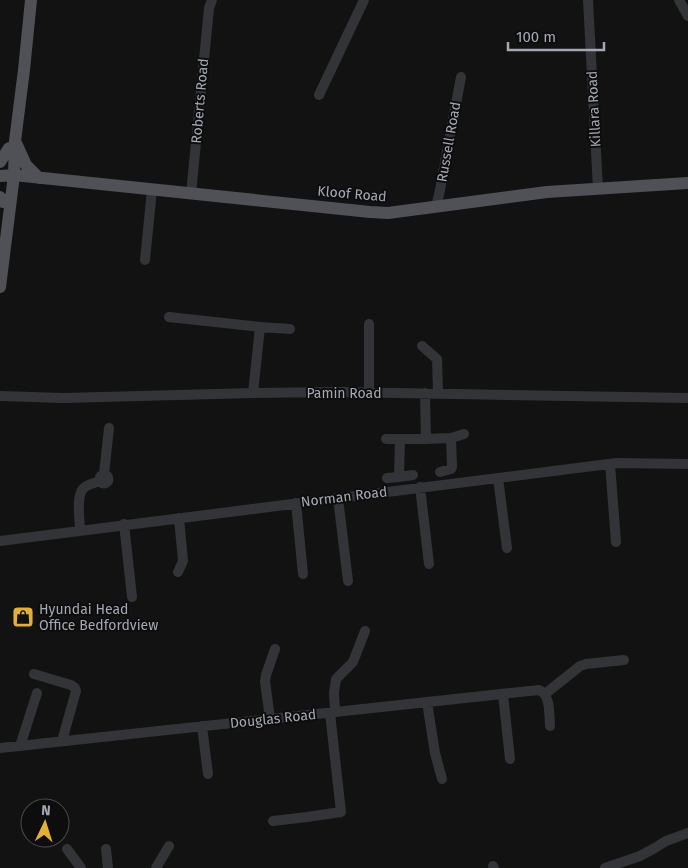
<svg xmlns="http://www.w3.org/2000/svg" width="688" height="868" font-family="'Fira Sans',sans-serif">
	<rect width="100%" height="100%" fill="#121213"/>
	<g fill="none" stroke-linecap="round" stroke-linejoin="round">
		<!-- minor -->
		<path stroke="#333438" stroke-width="10" d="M 588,0 L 598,189
			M 679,0 L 688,16
			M 319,95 L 364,0
			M 191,194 L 209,8 L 212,0
			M 436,207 L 440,190 L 461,77
			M 145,260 L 152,190
			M 169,317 L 260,327 L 253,393
			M 369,324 L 369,393
			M 260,327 L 290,329
			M 422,346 L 437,359 L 438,393
			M 425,393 L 426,439 L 451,438 L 464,434
			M 0,396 L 64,398 L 253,393 L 341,392 L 688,398
			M 386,439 L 426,439
			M 400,439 L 399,477 L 413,475
			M 610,464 L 616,542
			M 440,472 L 451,469 L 452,467 L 451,438
			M 104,474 L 109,428
			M99.5 479a4.5 4.5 0 1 1 9 0a4.5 4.5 0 1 1-9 0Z
			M 387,478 L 399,477
			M 498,478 L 507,548
			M 420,487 L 429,564
			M 338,498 L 348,581
			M 296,503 L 303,574
			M 124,524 L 132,597
			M 80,530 C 80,519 75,493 85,487 C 89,484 95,483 100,481
			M 0,541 L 585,467 L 617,463 L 688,464
			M 178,572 L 183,561 L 179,518
			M 34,674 L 71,685 L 75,688 L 76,691 L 62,741
			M 503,694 L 510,759
			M 545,694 L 580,666 L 586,664 L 624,660
			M 427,702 L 435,753 L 442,779
			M 335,712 L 334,693 L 336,679 L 353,662 L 365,631
			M 270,719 L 265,681 L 266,675 L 275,649
			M 202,726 L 208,774
			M 20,746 L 37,693
			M 0,748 L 539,690 C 551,695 549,715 550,726
			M 273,821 L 307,817 L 341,812 L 330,713
			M 67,849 L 81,868
			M 106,849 L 108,868
			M 493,866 L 494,868
			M 156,868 L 169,846
			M 605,868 L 640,856 L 653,849 L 666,841 L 688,833"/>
		<!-- major -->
		<path stroke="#4f5157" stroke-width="12" d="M 16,143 L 26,165 L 39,178
			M 0,162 L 9,148
			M 0,176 L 14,175 L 370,212 L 388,213 L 547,192 L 688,183
			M 0,197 L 3,202
			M 0,287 L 14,175 L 15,141 L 24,70 L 31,0"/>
	</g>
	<!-- icons -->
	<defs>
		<g id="shop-square" transform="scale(1.125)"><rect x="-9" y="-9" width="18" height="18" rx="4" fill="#e2af3b" stroke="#0d0d0e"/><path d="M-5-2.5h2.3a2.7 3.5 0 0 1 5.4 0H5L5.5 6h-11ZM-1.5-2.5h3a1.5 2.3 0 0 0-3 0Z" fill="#111"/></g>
	</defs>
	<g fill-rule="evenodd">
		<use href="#shop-square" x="23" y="617"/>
	</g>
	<g text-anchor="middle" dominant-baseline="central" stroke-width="4" stroke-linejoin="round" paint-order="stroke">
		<!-- street labels -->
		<g font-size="14" fill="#a4a8b3" stroke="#0d0d0e">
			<text transform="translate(200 101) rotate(-85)">Roberts Road</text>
			<text transform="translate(594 109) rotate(-93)">Killara Road</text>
			<text transform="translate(449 142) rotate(-80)">Russell Road</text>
			<text transform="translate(352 194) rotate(5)">Kloof Road</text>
			<text x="344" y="393">Pamin Road</text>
			<text transform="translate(344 497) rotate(-7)">Norman Road</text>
			<text transform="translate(273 719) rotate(-6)">Douglas Road</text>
		</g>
		<!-- poi labels -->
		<g font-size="14" fill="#a4a8b3" stroke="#0d0d0e" text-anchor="start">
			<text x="39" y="609">Hyundai Head<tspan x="39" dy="16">Office Bedfordview</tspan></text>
		</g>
	</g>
	<!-- north arrow -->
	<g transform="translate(45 823) rotate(4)"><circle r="24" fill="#0d0d0e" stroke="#494b50"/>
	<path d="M0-4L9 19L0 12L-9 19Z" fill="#e2af3b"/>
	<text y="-8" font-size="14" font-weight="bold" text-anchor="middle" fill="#a4a8b3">N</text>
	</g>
	<!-- scale -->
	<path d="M508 42v8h96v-8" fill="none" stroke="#a4a8b3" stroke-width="2.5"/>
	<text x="516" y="42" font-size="15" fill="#a4a8b3" stroke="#0d0d0e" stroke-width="4" paint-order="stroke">100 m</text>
</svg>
